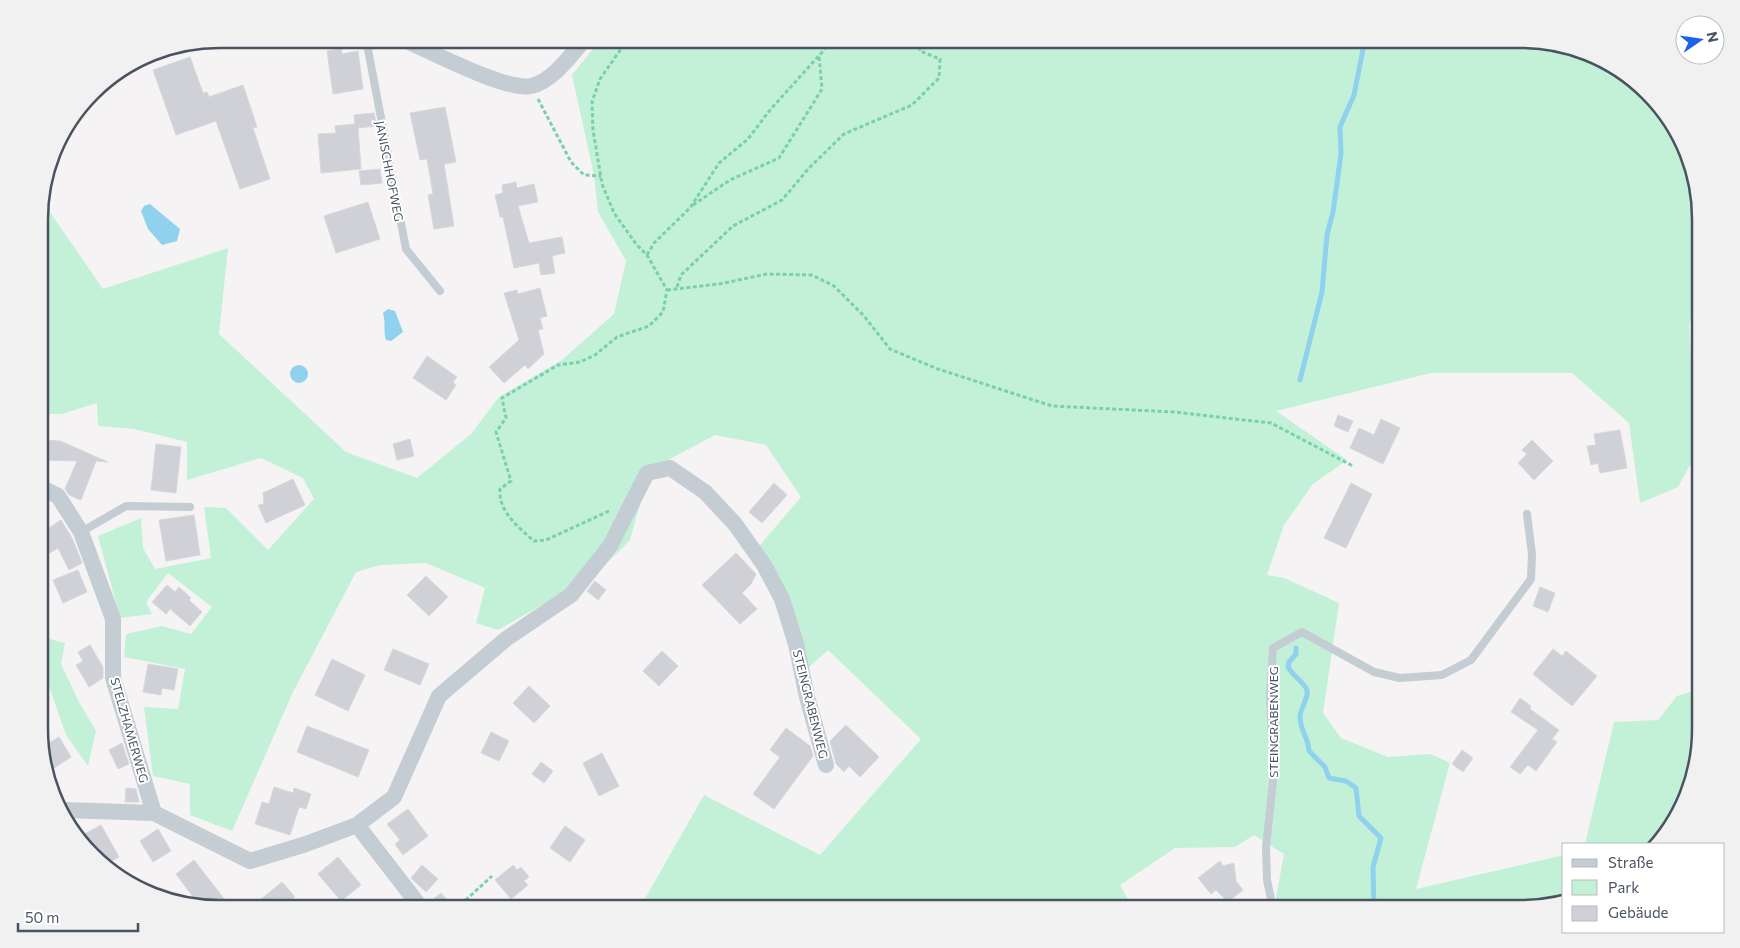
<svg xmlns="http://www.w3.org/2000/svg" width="1740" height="948" font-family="Commissioner,sans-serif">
	<rect width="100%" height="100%" fill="#f5f3f3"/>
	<!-- green -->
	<path fill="#c3f1d8" d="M 601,39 L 1522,39 L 1601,57 L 1671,118 L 1700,195 L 1700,270 L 1689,326 L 1696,454 L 1678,487 L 1640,503 L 1629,423 L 1572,373 L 1431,373 L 1276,411 L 1347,460 L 1313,484 L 1284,525 L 1267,575 L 1284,578 L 1339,603 L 1323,713 L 1341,738 L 1388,757 L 1431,754 L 1450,763 L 1416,889 L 1564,855 L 1564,899 L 1533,909 L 1274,909 L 1284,854 L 1254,835 L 1235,847 L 1175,848 L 1120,885 L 1133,909 L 639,909 L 704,795 L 820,855 L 921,739 L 828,650 L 807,669 L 760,545 L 801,497 L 766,445 L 715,435 L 657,466 L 643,494 L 630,540 L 595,575 L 498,630 L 476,623 L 485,588 L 426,563 L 380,565 L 356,572 L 293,692 L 232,831 L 190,815 L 190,784 L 153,776 L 144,707 L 178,709 L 185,669 L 124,657 L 126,634 L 162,626 L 191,634 L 212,607 L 168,573 L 146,602 L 152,614 L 120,618 L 98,536 L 141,518 L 143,548 L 155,569 L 211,558 L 204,507 L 226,508 L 268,550 L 314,499 L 303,478 L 261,458 L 187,480 L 187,442 L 134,429 L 98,426 L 97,403 L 62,414 L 40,414 L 39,206 L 41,199 L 103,289 L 228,248 L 219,334 L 346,452 L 417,478 L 471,434 L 499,397 L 562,360 L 614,314 L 626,261 L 598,212 L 594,175 L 572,75 Z
		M 40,636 L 65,643 L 61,664 L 79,702 L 96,731 L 88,766 L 66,735 L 40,660 Z
		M 1701,689 L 1701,730 L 1683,809 L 1652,844 L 1585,844 L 1614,722 L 1658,720 L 1677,696 Z"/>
	<!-- water -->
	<path fill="#90d2ee" d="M 150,204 L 180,229 L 177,241 L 162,245 L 148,229 L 141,211 L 144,206 Z
		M 388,309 L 395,311 L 403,332 L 391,341 L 386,340 C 383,331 386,323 383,313 Z
		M290 374a9 9 0 1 1 18 0a9 9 0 1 1-18 0Z"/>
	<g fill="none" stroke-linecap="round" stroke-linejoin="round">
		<!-- stream -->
		<path stroke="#90d2ee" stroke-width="5" d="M 1300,380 L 1322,292 L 1327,235 L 1333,212 L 1341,154 L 1340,127 L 1354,95 L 1365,39
			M 1296,648 L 1296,654 L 1289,662 L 1288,667 C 1293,676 1301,680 1306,688 C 1311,695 1300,708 1300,717 C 1300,730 1308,737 1309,751 L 1325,767 L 1329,778 L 1346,781 L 1356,788 L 1359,816 L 1381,838 L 1373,867 L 1374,909"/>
	</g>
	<!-- building -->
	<path fill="#cfd1d7" stroke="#d7d8de" d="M 341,49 L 342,54 L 358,51 L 363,89 L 333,94 L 327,51 Z
		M 190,57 L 203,93 L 207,92 L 209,97 L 243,85 L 257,127 L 253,128 L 270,179 L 240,189 L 216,121 L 176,135 L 153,70 Z
		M 445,107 L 456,162 L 444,164 L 454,226 L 434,229 L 428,195 L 433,194 L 427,159 L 420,160 L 410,113 Z
		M 374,113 L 377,126 L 358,128 L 361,169 L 321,173 L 318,134 L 336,133 L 335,126 L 355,124 L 354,115 Z
		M 380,169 L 382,183 L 361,185 L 359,171 Z
		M 516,182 L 517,188 L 534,184 L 538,202 L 518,206 L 529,243 L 562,237 L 565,253 L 552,256 L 555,273 L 541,275 L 539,263 L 514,268 L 503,217 L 500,217 L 495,195 L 503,193 L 502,185 Z
		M 368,202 L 380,239 L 336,253 L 324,216 Z
		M 540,288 L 547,316 L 540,318 L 543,329 L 538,330 L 544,354 L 528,369 L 525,365 L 504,383 L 489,367 L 519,340 L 504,293 L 517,290 L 518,294 Z
		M 427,356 L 457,377 L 453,382 L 456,385 L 446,400 L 413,378 Z
		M 1338,415 L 1353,421 L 1348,432 L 1334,426 Z
		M 1381,419 L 1400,428 L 1383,464 L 1350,448 L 1359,428 L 1374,435 Z
		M 1620,430 L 1627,468 L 1600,473 L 1598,463 L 1591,465 L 1587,446 L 1596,445 L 1594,434 Z
		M 410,439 L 414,456 L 397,460 L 393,444 Z
		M 40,440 L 60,441 L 108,462 L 96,461 L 81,500 L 69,495 L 65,489 L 77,461 L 40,460 Z
		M 1532,440 L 1553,461 L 1534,480 L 1518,463 L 1527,454 L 1522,450 Z
		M 156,444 L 181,447 L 176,493 L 151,490 Z
		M 293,479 L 305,505 L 266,523 L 258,505 L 264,504 L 263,493 Z
		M 774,483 L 787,495 L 762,523 L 749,512 Z
		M 1351,483 L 1372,494 L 1346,548 L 1324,538 Z
		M 194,515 L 200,555 L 166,561 L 159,520 Z
		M 61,520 L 73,540 L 82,563 L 69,570 L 58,548 L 40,559 L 40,534 Z
		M 736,553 L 756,574 L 751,584 L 742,593 L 757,609 L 740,624 L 702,585 Z
		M 78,570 L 87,592 L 63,603 L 53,580 Z
		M 426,576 L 448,597 L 429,616 L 407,595 Z
		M 595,581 L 606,590 L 598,600 L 587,591 Z
		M 167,585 L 175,592 L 179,587 L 191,598 L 189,600 L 202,612 L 190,626 L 170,609 L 166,614 L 152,602 Z
		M 1540,587 L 1555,593 L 1548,612 L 1533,606 Z
		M 90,645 L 103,667 L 103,678 L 89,687 L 76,665 L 83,661 L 78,652 Z
		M 393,649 L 429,664 L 420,685 L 384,670 Z
		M 1553,649 L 1562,656 L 1566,651 L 1597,676 L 1572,706 L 1533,674 Z
		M 662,651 L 678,666 L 659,686 L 643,671 Z
		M 332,659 L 365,675 L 348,711 L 315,695 Z
		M 148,664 L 178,669 L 174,690 L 162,688 L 161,695 L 143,692 Z
		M 529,686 L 550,706 L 534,723 L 513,703 Z
		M 1520,698 L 1531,706 L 1530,709 L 1559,730 L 1552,739 L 1557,742 L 1536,771 L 1528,765 L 1520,774 L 1510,767 L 1538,730 L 1511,712 Z
		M 846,725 L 879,757 L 860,777 L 849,766 L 844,772 L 836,764 L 830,741 Z
		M 307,726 L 369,750 L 358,777 L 297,752 Z
		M 786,728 L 810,746 L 813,756 L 774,809 L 753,794 L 780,757 L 770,750 Z
		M 491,732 L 509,741 L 499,761 L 481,753 Z
		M 59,737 L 71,757 L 48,772 L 40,748 Z
		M 122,743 L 129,764 L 118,769 L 109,750 Z
		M 1462,750 L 1473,758 L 1463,772 L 1452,764 Z
		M 602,753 L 619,786 L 599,796 L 583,763 Z
		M 541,762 L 553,771 L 544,783 L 532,774 Z
		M 274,787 L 293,793 L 294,788 L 311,794 L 306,809 L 299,807 L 290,835 L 255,824 L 262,802 L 269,804 Z
		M 126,788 L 136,789 L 139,802 L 125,802 Z
		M 408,809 L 428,836 L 403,855 L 395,844 L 400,840 L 387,824 Z
		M 101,825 L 119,857 L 106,864 L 83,845 L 79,837 Z
		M 565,826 L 585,840 L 570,862 L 550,848 Z
		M 158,829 L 171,851 L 153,862 L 140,841 Z
		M 338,857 L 361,885 L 341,901 L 318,874 Z
		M 194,860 L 232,909 L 218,909 L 199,905 L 176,874 Z
		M 1220,861 L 1223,866 L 1234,863 L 1236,881 L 1243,890 L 1228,902 L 1216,890 L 1211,894 L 1198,878 Z
		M 422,865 L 438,879 L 426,892 L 411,878 Z
		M 513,865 L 517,870 L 521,867 L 529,877 L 524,881 L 528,885 L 511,899 L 495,880 Z
		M 282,882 L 295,897 L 279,909 L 249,909 Z
		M 441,893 L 455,909 L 436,909 L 430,902 Z"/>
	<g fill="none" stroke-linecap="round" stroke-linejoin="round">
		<!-- path -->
		<path stroke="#7ad0ac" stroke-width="3" stroke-dasharray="4 2.5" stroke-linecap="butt" d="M 628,39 L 600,79 L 592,102 L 593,130 L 602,184 L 614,213 L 636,244 L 647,255 L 667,290
			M 538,99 L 571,162 L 584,175 L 601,176
			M 693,205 L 730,180 L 779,158 L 822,89 L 819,55
			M 647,255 L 654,243 L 690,208 L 719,163 L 748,139 L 770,110 L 834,39
			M 677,287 L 681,275 L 733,226 L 782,200 L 809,168 L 844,134 L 912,105 L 939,78 L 940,59 L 920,51 L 918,39
			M 667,290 L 719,284 L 767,274 L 812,275 L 834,286 L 864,316 L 890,349 L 938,369 L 1052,406 L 1174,412 L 1271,423 L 1353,466
			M 609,511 L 546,540 L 534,541 C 518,527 498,511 500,489 L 511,481 L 496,432 L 506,418 L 502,398 L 558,365 L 580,362 L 595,355 L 617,337 L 649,326 L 663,312 L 667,290
			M 456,909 L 492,876"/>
		<!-- service -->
		<path stroke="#c4ccd4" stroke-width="8" d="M 366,39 L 406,249 L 440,291
			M 81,532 L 126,506 L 190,507
			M 1273,909 L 1267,880 L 1266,847 L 1274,772 L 1270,696 L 1273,648 L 1302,632 L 1374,672 L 1400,678 L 1442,675 L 1471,660 L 1531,579 L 1532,554 L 1527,514"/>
		<!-- minor -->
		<path stroke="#c4ccd4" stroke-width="16" d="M 402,39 C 428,50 505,91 531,86 C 553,81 571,55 585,39
			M 40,487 L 58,496 L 81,532 L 113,619 L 113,678 L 154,813
			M 64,810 L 154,813 L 250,861 L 306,844 L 357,825 L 422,909
			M 357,825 L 394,797 L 439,696 L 506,639 L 571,595 L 610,546 L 647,473 L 670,468 L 705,492 L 735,524 L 764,565 L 782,599 L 796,644 L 807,697 L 826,765"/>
	</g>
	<g text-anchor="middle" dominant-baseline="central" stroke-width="4" stroke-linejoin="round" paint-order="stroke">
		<!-- street labels -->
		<g font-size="12" fill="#4a5461" stroke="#fff">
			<text transform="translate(390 171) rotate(79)">JANISCHHOFWEG</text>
			<text transform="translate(811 704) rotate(76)">STEINGRABENWEG</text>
			<text transform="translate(1273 722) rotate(-90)">STEINGRABENWEG</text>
			<text transform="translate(130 730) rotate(74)">STELZHAMERWEG</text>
		</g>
	</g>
	<!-- crop -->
	<path d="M0 0H1740V948H0ZM219 48H1521A171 171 0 0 1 1692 219V729A171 171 0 0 1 1521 900H219A171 171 0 0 1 48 729V219A171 171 0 0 1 219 48Z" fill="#f1f1f2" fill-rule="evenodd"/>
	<path fill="none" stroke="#4a5461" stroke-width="2.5" d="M219 48H1521A171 171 0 0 1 1692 219V729A171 171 0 0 1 1521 900H219A171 171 0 0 1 48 729V219A171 171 0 0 1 219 48Z"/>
	<!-- legend -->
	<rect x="1562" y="843" width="162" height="90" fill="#ffffff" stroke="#b7bbc0"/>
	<rect x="1572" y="859" width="25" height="8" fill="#c4ccd4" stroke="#b7bbc0"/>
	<text x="1608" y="868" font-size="15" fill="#4a5461">Straße</text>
	<rect x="1572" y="880" width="25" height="15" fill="#c3f1d8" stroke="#b7bbc0"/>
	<text x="1608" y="893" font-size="15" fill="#4a5461">Park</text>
	<rect x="1572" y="906" width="25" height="15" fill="#cfd1d7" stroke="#b7bbc0"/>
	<text x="1608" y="918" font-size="15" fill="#4a5461">Gebäude</text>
	<!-- north arrow -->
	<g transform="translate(1700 40) rotate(77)"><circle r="24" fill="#ffffff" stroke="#b7bbc0"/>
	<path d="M0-4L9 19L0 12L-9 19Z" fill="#1a63e8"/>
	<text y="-8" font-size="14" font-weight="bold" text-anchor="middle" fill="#4a5461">N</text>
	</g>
	<!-- scale -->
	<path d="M18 923v8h120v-8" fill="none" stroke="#4a5461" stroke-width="2.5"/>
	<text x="25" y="923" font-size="15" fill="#4a5461" stroke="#ffffff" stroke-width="4" paint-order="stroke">50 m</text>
</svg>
